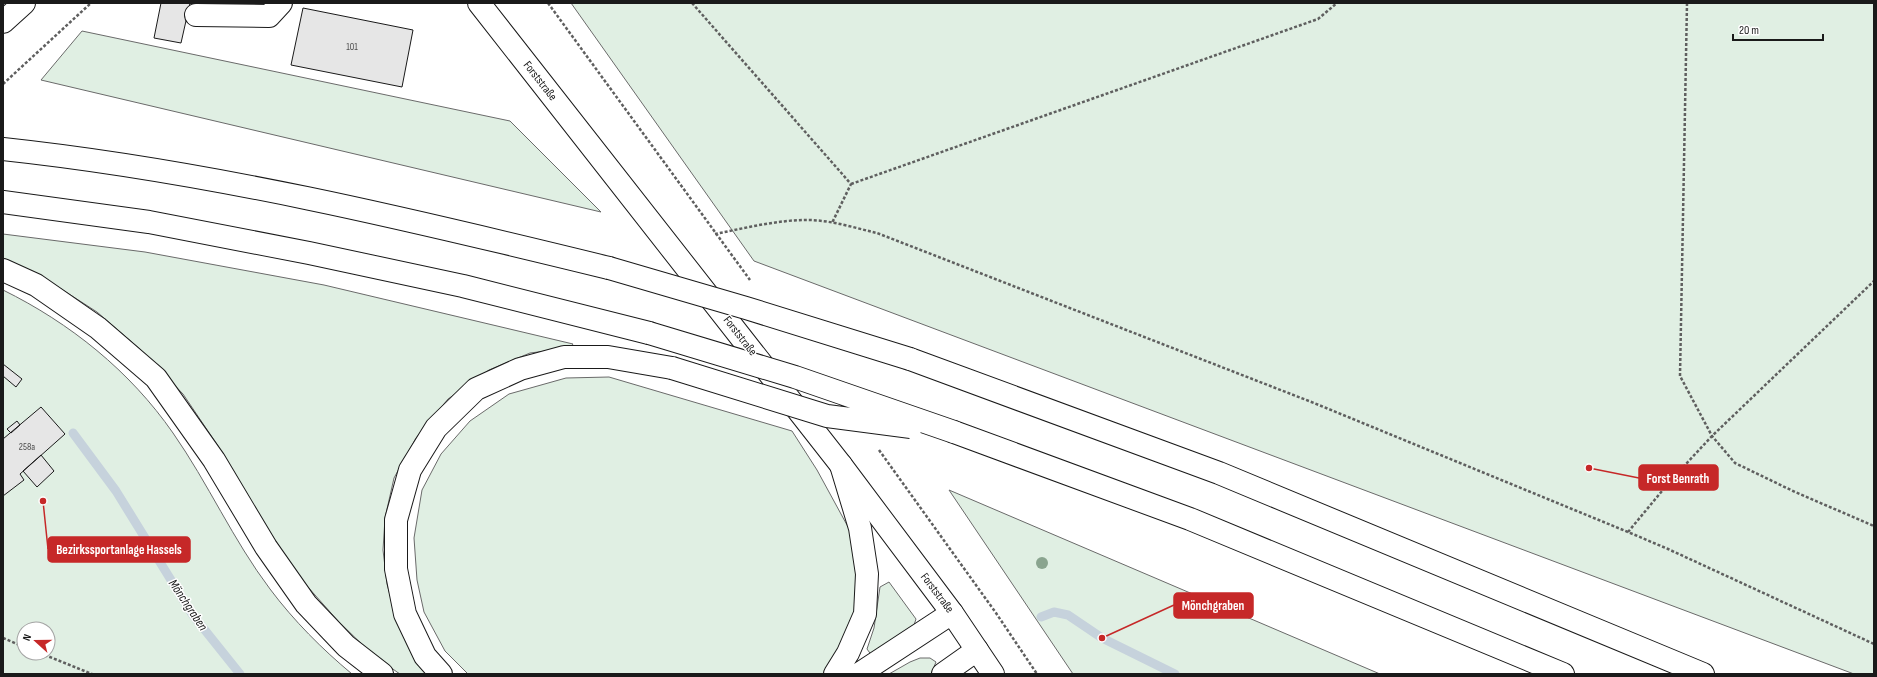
<svg xmlns="http://www.w3.org/2000/svg" width="1877" height="677" font-family="'Sofia Sans Condensed',sans-serif">
	<rect width="100%" height="100%" fill="#fff"/>
	<!-- green -->
	<path fill="#e0efe3" stroke="#6a6a6a" fill-rule="evenodd" d="M 571,3 L 1874,3 L 1874,674 L 1854,674 L 754,261 Z
		M 82,31 L 510,121 L 601,212 L 41,80 Z
		M 3,234 L 145,252 L 324,285 L 573,344 L 570,348 L 530,353 L 489,370 L 448,399 L 416,438 L 394,478 L 385,518 L 383,550 L 387,584 L 397,620 L 430,674 L 400,674 L 397,672 L 371,653 L 339,622 L 299,577 L 262,520 L 218,446 L 183,394 L 141,350 L 97,312 L 41,276 L 3,258 Z
		M 3,290 C 70,323 130,371 173,433 C 208,483 233,540 270,589 C 294,621 322,649 352,674 L 3,674 ZM 24,629 L 48,629 L 48,653 L 24,653 Z
		M 609,377 L 792,431 L 817,470 L 853,536 L 860,593 L 850,632 L 826,674 L 468,674 L 445,651 L 424,612 L 417,580 L 414,538 L 422,490 L 441,454 L 470,421 L 509,394 L 566,378 Z
		M 949,490 L 1380,674 L 1073,674 Z
		M 889,582 L 916,619 L 913,628 L 872,656 L 867,649 L 874,628 L 880,587 Z
		M 920,658 L 930,658 L 936,662 L 931,674 L 889,674 L 910,662 Z"/>
	<g fill="none" stroke-linecap="round" stroke-linejoin="round">
		<!-- stream -->
		<path stroke="#c6d2dc" stroke-width="9" d="M 73,433 L 116,491 L 192,614 L 240,674
			M 1041,617 L 1054,612 L 1068,615 L 1102,638 L 1175,674"/>
	</g>
	<!-- building -->
	<path fill="#e6e6e6" stroke="#1a1a1a" d="M 161,3 L 190,3 L 181,43 L 154,38 Z
		M 303,8 L 413,30 L 402,87 L 291,65 Z
		M 3,364 L 22,379 L 16,387 L 3,376 Z
		M 41,407 L 65,434 L 20,474 L 24,480 L 3,496 L 3,439 Z
		M 17,421 L 20,425 L 11,433 L 7,429 Z
		M 41,455 L 54,471 L 37,487 L 23,471 Z"/>
	<g fill="none" stroke-linecap="round" stroke-linejoin="round">
		<!-- minor casing -->
		<g stroke="#1a1a1a" stroke-width="24">
			<path id="minor" d="M 196,15 L 269,16 L 281,3"/>
		</g>
		<!-- major casing -->
		<g stroke="#1a1a1a" stroke-width="24">
			<path id="major" d="M 479,3 L 841,465 L 952,613 L 993,674
				M 3,22 L 24,3"/>
		</g>
		<!-- highway casing -->
		<g stroke="#1a1a1a" stroke-width="24">
			<path id="highway" d="M 3,149 C 208,171 409,219 609,268
				M 3,202 L 149,222 L 309,253 L 463,286 L 649,333
				M 3,270 L 36,285 L 98,328 L 156,378 L 214,460 L 266,547 L 306,604 L 346,646 L 382,674
				M 910,359 L 1219,473 L 1703,674
				M 954,432 L 1190,519 L 1563,674
				M 441,674 L 425,656 L 405,614 L 396,569 L 396,520 L 410,470 L 436,428 L 476,389 L 520,369 L 564,357 L 608,357 L 672,368
				M 835,674 L 848,653 L 865,614 L 867,574 L 860,528 L 841,465
				M 859,674 L 952,613
				M 943,674 L 977,650"/>
		</g>
		<!-- path -->
		<path stroke="#5f5f5f" stroke-width="2.5" stroke-dasharray="3 2" stroke-linecap="butt" d="M 548,3 L 750,280
			M 692,3 L 851,184 L 832,223
			M 1687,3 L 1680,376 L 1712,436 L 1735,463 L 1795,492 L 1874,526
			M 3,84 L 91,3
			M 851,184 L 1318,19 L 1337,3
			M 715,234 C 745,228 777,220 807,220 C 831,220 855,228 877,233 L 1314,403 L 1628,532 L 1668,549 L 1874,644
			M 879,450 L 996,613 L 1037,674
			M 1628,532 L 1672,479 L 1712,436 L 1874,281
			M 3,638 L 24,647
			M 40,653 L 92,674"/>
		<!-- minor -->
		<use href="#minor" stroke="#fff" stroke-width="22"/>
		<!-- major -->
		<use href="#major" stroke="#fff" stroke-width="22"/>
		<!-- highway -->
		<use href="#highway" stroke="#fff" stroke-width="22"/>
		<!-- highway-bridge casing -->
		<g stroke="#1a1a1a" stroke-width="24" stroke-linecap="butt">
			<path id="highway-bridge" d="M 609,268 L 746,308 L 910,359
				M 649,333 L 795,377 L 954,432
				M 672,368 L 827,416 L 911,427"/>
		</g>
		<!-- highway-bridge -->
		<use href="#highway-bridge" stroke="#fff" stroke-width="22"/>
	</g>
	<!-- trees -->
	<circle fill="#8aa48f" cx="1042" cy="563" r="6"/>
	<g text-anchor="middle" dominant-baseline="central" stroke-width="3" stroke-linejoin="round" paint-order="stroke">
		<!-- number labels -->
		<g font-size="10" fill="#4d4d4d">
			<text x="352" y="47">101</text>
			<text x="27" y="447">258a</text>
		</g>
		<!-- street labels -->
		<g font-size="12" fill="#1a1a1a" stroke="#fff">
			<text transform="translate(540 81) rotate(52)">Forststraße</text>
			<text transform="translate(740 336) rotate(52)">Forststraße</text>
			<text transform="translate(937 593) rotate(53)">Forststraße</text>
		</g>
		<!-- water labels -->
		<g font-size="13" font-style="italic" fill="#1a1a1a" stroke="#fff">
			<text transform="translate(188 605) rotate(56)">Mönchgraben</text>
		</g>
	</g>
	<!-- callouts -->
	<path fill="none" stroke="#c62828" stroke-width="1.5" d="M1589 468L1639 478M43 501L48 549M1102 638L1174 605"/>
	<g fill="#c62828" stroke="#fff" stroke-width="1.5">
		<circle cx="1589" cy="468" r="4"/>
		<circle cx="43" cy="501" r="4"/>
		<circle cx="1102" cy="638" r="4"/>
	</g>
	<g fill="#c62828" stroke="#c62828" stroke-width="1.5">
		<rect x="1639" y="465" width="79" height="25" rx="4"/>
		<rect x="48" y="537" width="142" height="25" rx="4"/>
		<rect x="1174" y="593" width="79" height="25" rx="4"/>
	</g>
	<g font-size="13" text-anchor="middle" font-weight="bold" fill="#fff">
		<text x="1678" y="483">Forst Benrath</text>
		<text x="119" y="554">Bezirkssportanlage Hassels</text>
		<text x="1213" y="610">Mönchgraben</text>
	</g>
	<!-- border -->
	<rect width="1877" height="677" fill="none" stroke="#1a1a1a" stroke-width="8"/>
	<!-- north arrow -->
	<g transform="translate(36 641) rotate(291)"><circle r="19" fill="#ffffff" stroke="#a3a3a3"/>
	<path d="M0-3L7 15L0 10L-7 15Z" fill="#c62828"/>
	<text y="-6" font-size="11" font-weight="bold" text-anchor="middle" fill="#1a1a1a">N</text>
	</g>
	<!-- scale -->
	<path d="M1733 34v6h90v-6" fill="none" stroke="#1a1a1a" stroke-width="2"/>
	<text x="1739" y="34" font-size="12" fill="#1a1a1a" stroke="#ffffff" stroke-width="3" paint-order="stroke">20 m</text>
</svg>
